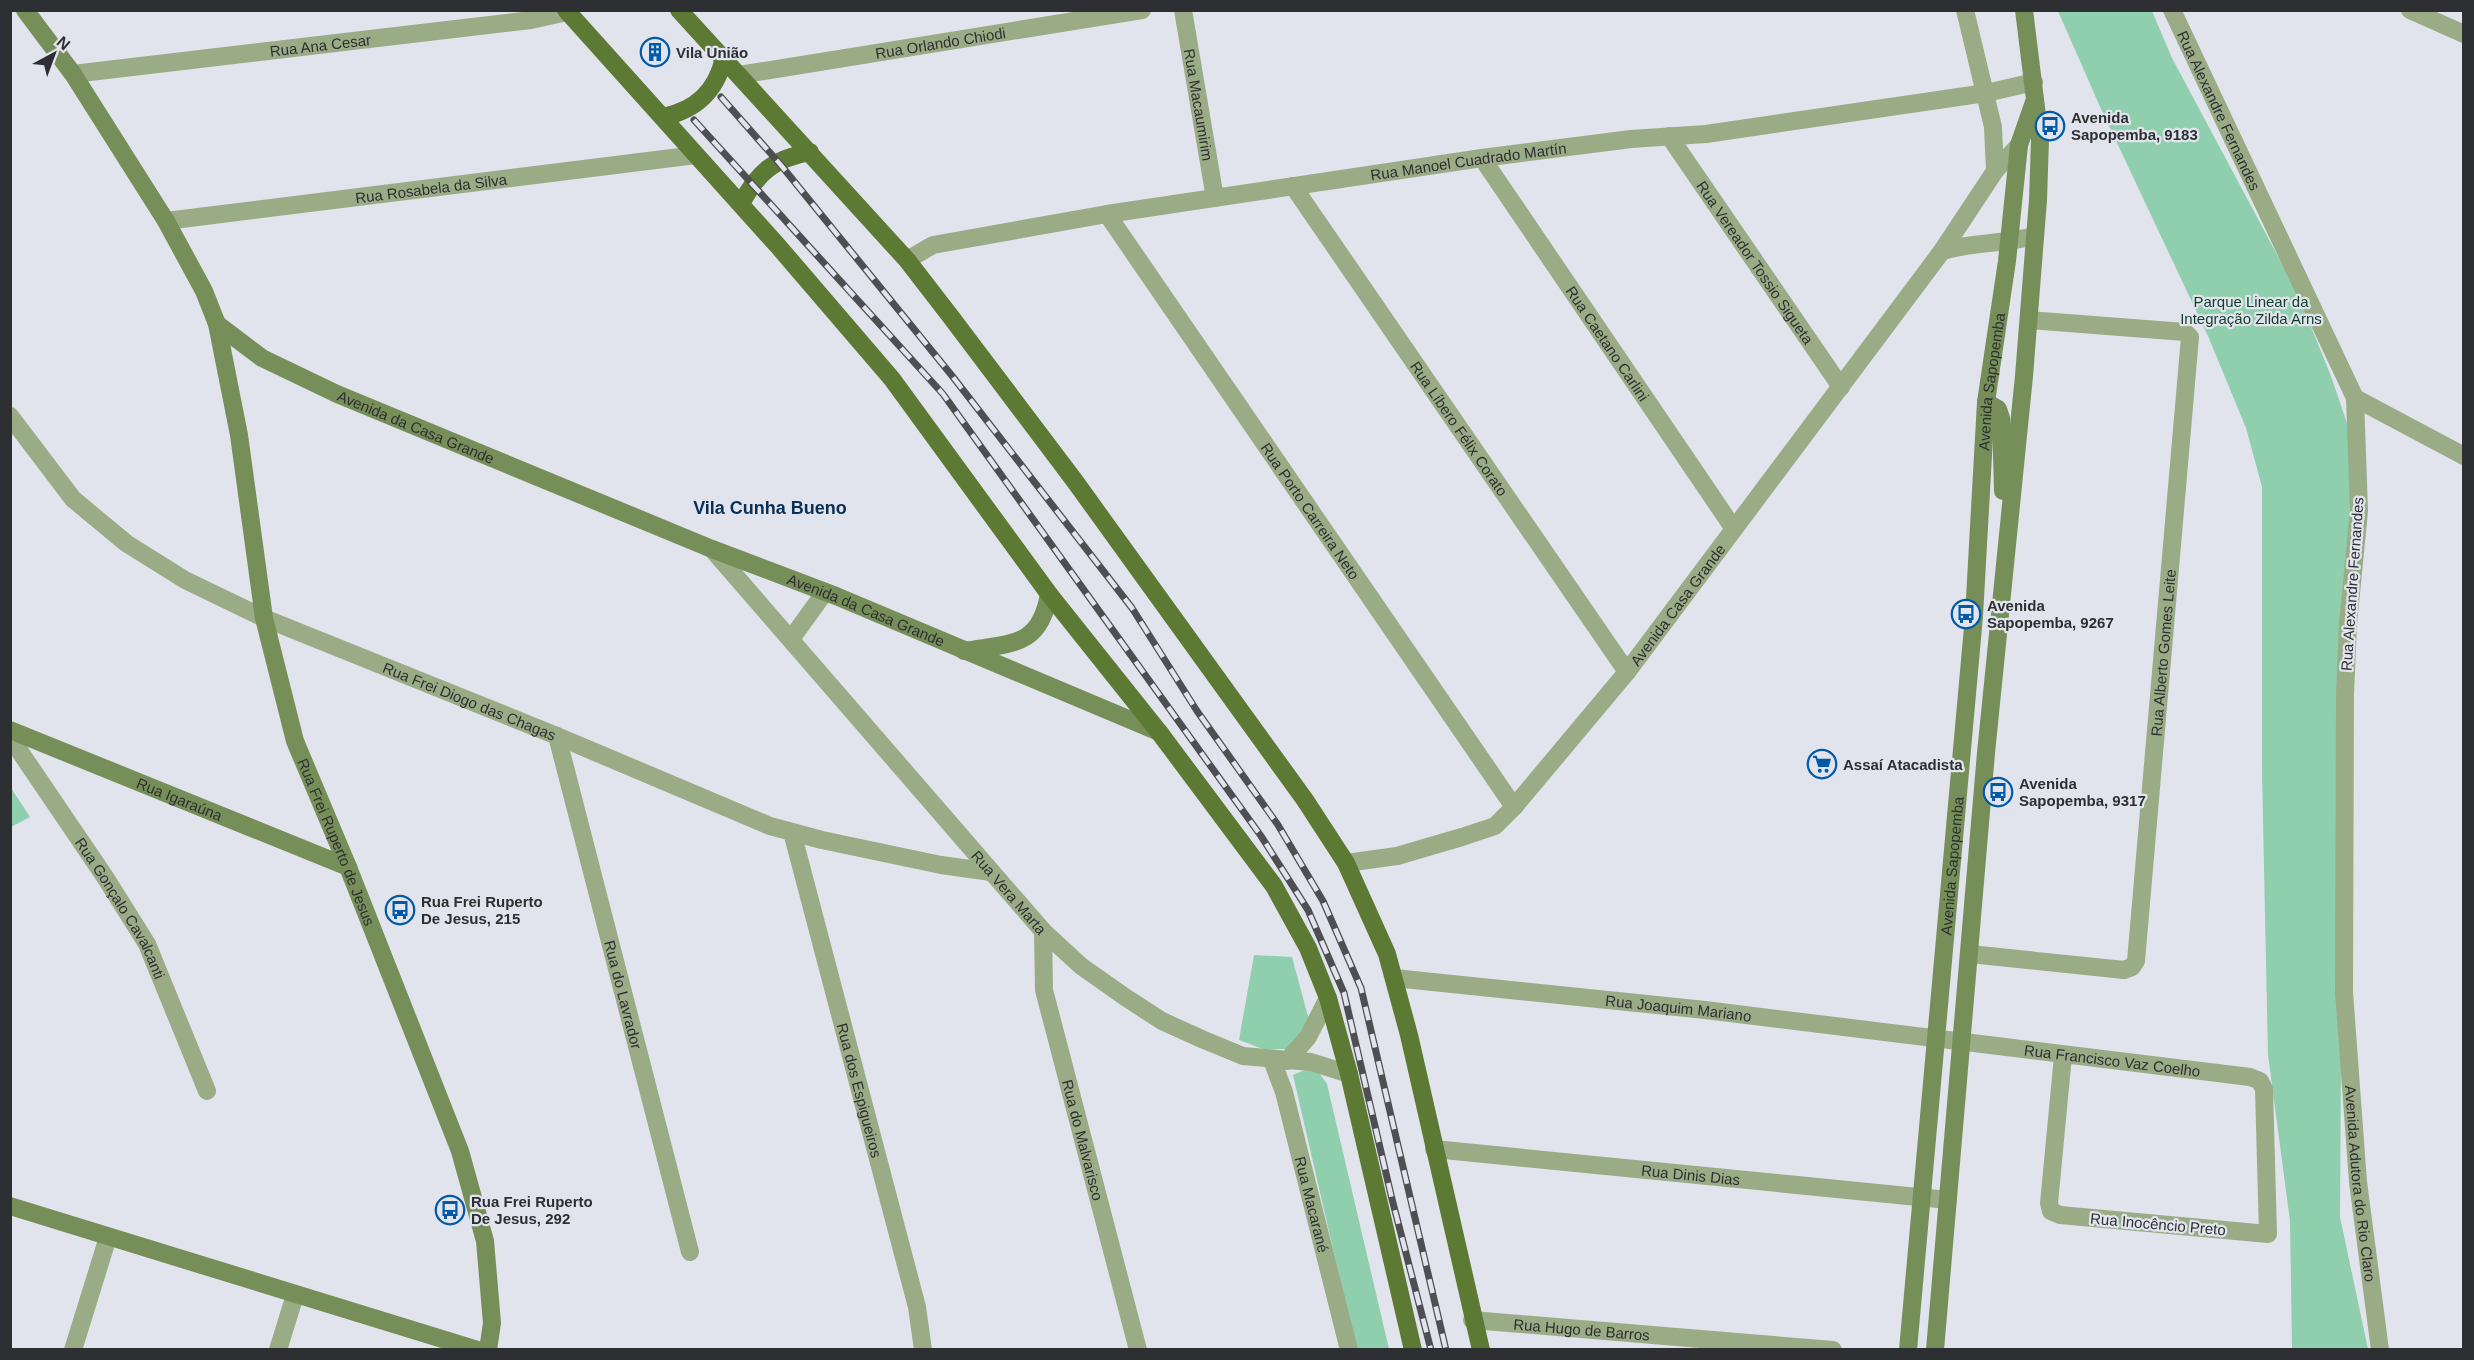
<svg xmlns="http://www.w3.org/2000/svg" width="2474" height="1360" font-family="Helvetica,sans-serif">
	<rect width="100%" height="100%" fill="#e1e4ed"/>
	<!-- green -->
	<path fill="#90cfad" d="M 2058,11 L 2152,11 L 2172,58 L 2296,290 L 2331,376 L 2350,432 L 2353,486 L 2342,927 L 2340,1217 L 2368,1349 L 2292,1350 L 2292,1347 L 2290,1221 L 2268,1055 L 2262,773 L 2262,487 L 2246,428 L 2208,336 L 2101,109 Z
		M 11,788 L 30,817 L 11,827 L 10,827 Z
		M 1254,955 L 1292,957 L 1309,1020 L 1301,1036 L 1286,1049 L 1263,1049 L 1239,1040 Z
		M 1307,1069 L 1318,1071 L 1327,1084 L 1389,1349 L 1356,1349 L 1293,1075 Z"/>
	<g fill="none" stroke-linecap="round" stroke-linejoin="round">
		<!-- street -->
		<g stroke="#9aac86" stroke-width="18">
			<path id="s1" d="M 1183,10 L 1215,198"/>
			<path d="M 1965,10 L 1993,127 L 1995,171"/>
			<path id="s2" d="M 2172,10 L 2355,398 L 2359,511 L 2348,624 L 2345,694 L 2344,992 L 2358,1182 L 2380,1350"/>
			<path d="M 2410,10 L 2464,34"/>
			<path id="s3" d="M 73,74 L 531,20 L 567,12"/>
			<path id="s4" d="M 739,75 L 1142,10"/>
			<path id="s5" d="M 1669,136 L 1841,387"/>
			<path id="s6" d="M 1482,158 L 1734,529"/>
			<path id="s7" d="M 1293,186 L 1627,672"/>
			<path id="s8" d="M 1107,214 L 1514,807"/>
			<path id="s9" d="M 166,221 L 696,155"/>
			<path d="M 1942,251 C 1973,242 2004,244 2035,236"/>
			<path id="s10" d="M 907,260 L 933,245 L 1107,214 L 1482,158 L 1631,139 L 1706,134 L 1986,93 L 2034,82"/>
			<path d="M 2355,398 L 2464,456"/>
			<path id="s11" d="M 10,416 L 73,499 L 126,543 L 185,580 L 264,618 L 557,736 L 770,826 L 822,840 L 941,865 L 991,872"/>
			<path id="s12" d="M 712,549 L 1043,931 L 1081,966 L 1125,997 L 1162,1021 L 1204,1040 L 1243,1056 L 1311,1062 L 1349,1074"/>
			<path d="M 791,639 L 825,592"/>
			<path id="s13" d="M 557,736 L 690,1252"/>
			<path id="s14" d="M 10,737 L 105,877 L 147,944 L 207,1091"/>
			<path id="s15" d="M 792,832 L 917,1307 L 923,1350"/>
			<path id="s16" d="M 1346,863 L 1397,856 L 1462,837 L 1495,826 L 1514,807 L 1627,672 L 1942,251 L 1995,171 L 2019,145"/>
			<path id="s17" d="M 1043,931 L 1044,990 L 1138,1350"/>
			<path id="s18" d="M 1970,954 L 2124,970 L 2132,967 L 2136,961 L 2190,337 L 2185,332 L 2029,320"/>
			<path id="s19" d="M 1394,978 L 1705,1010 L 2250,1077 L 2260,1081 L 2264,1089 L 2268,1234 L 2060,1215 L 2051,1211 L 2049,1203 L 2063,1056"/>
			<path id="s20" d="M 1272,1060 L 1284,1092 L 1349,1350"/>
			<path d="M 1287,1061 L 1308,1037 L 1328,998"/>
			<path id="s21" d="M 1434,1149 L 1948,1200"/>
			<path id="s22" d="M 1472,1320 L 1833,1350"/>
			<path d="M 73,1350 L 108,1237"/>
			<path d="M 278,1350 L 295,1295"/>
		</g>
		<!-- secondary -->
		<g stroke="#768f58" stroke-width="18">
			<path id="s23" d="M 25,10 L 73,74 L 166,221 L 204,291 L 217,324 L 239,435 L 264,618 L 295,741 L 348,867 L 460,1151 L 485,1241 L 492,1323 L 488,1350"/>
			<path id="s24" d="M 217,324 L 262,358 L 337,394 L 712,549 L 836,596 L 1159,732"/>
			<path d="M 1986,402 L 1998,409 L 2001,418 L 2003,491"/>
			<path d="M 964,651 C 1010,643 1040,648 1049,594"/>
			<path id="s25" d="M 10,730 L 348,867"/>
			<path d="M 10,1206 L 478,1350"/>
			<path id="s26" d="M 1908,1350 L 1974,616 L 1986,402 L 2007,261 L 2019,145 L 2034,102"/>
			<path d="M 1935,1350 L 1986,753 L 2024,376 L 2038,200 L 2040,140 L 2024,10"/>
		</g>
		<!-- primary -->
		<path stroke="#5c7a33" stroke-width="18" d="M 566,10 L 778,246 L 892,379 L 1049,594 L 1159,732 L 1274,886 L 1308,948 L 1328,998 L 1349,1074 L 1413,1350
			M 679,10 L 907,260 L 951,317 L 1074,480 L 1305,800 L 1346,863 L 1387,954 L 1409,1035 L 1481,1350
			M 663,117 C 697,110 716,91 724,58
			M 741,204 C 758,172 773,159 810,152"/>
		<!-- rail casing -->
		<g stroke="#4e4f53" stroke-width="7">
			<path id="rail" d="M 721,97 L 780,164 L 953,377 L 1132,608 L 1197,711 L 1278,825 L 1323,901 L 1361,988 L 1446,1350
				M 694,120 L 943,394 L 1261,836 L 1308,910 L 1344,993 L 1392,1199 L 1431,1350"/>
		</g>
		<!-- rail -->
		<use href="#rail" stroke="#e1e4ed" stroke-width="4.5" stroke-dasharray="14" stroke-linecap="butt"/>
	</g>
	<!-- icons -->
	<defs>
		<g id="building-ring" transform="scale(1.5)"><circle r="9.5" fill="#e1e4ed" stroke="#005aa7" stroke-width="1.5"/><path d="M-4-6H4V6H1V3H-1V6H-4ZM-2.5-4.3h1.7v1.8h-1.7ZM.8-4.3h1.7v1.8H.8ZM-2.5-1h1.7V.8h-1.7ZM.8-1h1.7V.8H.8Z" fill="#005aa7"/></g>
		<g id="bus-ring" transform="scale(1.5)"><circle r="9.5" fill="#e1e4ed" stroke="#005aa7" stroke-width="1.5"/><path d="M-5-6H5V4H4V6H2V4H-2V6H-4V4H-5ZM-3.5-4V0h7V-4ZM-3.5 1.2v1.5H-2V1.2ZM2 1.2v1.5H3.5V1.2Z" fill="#005aa7"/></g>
		<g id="supermarket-ring" transform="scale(1.5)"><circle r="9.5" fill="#e1e4ed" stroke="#005aa7" stroke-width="1.5"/><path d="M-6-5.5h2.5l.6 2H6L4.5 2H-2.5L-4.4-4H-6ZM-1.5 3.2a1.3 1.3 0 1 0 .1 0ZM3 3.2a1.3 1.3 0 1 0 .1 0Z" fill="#005aa7"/></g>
	</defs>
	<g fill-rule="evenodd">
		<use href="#building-ring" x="655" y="52"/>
		<use href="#bus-ring" x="2050" y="126"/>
		<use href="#bus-ring" x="1966" y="614"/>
		<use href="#supermarket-ring" x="1822" y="764"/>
		<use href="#bus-ring" x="1998" y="792"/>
		<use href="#bus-ring" x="400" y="910"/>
		<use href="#bus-ring" x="450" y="1210"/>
	</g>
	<g text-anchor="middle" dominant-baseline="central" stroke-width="4.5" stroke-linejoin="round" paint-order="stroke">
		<!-- street labels -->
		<g font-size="15" fill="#2e2f32" stroke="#e1e4ed">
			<text stroke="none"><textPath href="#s4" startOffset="204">Rua Orlando Chiodi</textPath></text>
			<text stroke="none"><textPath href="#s3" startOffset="249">Rua Ana Cesar</textPath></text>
			<text stroke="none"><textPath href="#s1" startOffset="96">Rua Macaumirim</textPath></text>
			<text stroke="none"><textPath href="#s2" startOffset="111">Rua Alexandre Fernandes</textPath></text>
			<text stroke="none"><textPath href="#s10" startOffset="572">Rua Manoel Cuadrado Martín</textPath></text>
			<text stroke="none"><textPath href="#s9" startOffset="267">Rua Rosabela da Silva</textPath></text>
			<text stroke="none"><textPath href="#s5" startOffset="153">Rua Vereador Tossio Sigueta</textPath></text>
			<text stroke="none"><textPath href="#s6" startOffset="224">Rua Caetano Carlini</textPath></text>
			<text stroke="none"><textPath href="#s26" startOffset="972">Avenida Sapopemba</textPath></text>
			<text stroke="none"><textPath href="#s24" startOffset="225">Avenida da Casa Grande</textPath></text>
			<text stroke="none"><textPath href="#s7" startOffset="294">Rua Líbero Félix Corato</textPath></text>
			<text stroke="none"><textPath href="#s8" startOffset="360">Rua Porto Carreira Neto</textPath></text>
			<text transform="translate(2352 584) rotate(-86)">Rua Alexandre Fernandes</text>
			<text stroke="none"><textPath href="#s16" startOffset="441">Avenida Casa Grande</textPath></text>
			<text stroke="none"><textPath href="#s24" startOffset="711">Avenida da Casa Grande</textPath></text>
			<text stroke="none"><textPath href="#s18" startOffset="480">Rua Alberto Gomes Leite</textPath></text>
			<text stroke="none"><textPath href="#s11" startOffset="552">Rua Frei Diogo das Chagas</textPath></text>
			<text stroke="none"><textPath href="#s25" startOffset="183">Rua Igaraúna</textPath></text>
			<text stroke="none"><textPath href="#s23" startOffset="903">Rua Frei Ruperto de Jesus</textPath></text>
			<text stroke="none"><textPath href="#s26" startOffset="486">Avenida Sapopemba</textPath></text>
			<text stroke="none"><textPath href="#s12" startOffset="454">Rua Vera Marta</textPath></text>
			<text stroke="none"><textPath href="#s14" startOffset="204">Rua Gonçalo Cavalcanti</textPath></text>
			<text stroke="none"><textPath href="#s13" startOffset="267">Rua do Lavrador</textPath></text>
			<text stroke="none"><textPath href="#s19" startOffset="286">Rua Joaquim Mariano</textPath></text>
			<text stroke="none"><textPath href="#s19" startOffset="723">Rua Francisco Vaz Coelho</textPath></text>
			<text stroke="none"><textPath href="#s15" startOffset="267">Rua dos Espigueiros</textPath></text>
			<text stroke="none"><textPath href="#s17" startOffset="214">Rua do Malvarisco</textPath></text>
			<text stroke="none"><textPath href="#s21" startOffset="258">Rua Dinis Dias</textPath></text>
			<text stroke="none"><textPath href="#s2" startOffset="1216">Avenida Adutora do Rio Claro</textPath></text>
			<text stroke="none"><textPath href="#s20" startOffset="150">Rua Macarané</textPath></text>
			<text transform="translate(2158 1224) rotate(5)">Rua Inocêncio Preto</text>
			<text stroke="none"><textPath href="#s22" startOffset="110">Rua Hugo de Barros</textPath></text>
		</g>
		<!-- poi labels -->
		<g font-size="15" font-weight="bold" fill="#2e2f32" stroke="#e1e4ed" text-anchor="start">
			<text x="676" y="52">Vila União</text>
			<text x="2071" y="117">Avenida<tspan x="2071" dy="17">Sapopemba, 9183</tspan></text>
			<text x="1987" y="605">Avenida<tspan x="1987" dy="17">Sapopemba, 9267</tspan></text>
			<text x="1843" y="764">Assaí Atacadista</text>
			<text x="2019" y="783">Avenida<tspan x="2019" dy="17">Sapopemba, 9317</tspan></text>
			<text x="421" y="901">Rua Frei Ruperto<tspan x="421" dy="17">De Jesus, 215</tspan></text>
			<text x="471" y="1201">Rua Frei Ruperto<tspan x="471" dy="17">De Jesus, 292</tspan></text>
		</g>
		<!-- park labels -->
		<g font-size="15" fill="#103e29" stroke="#e1e4ed">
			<text x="2251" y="301">Parque Linear da<tspan x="2251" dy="17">Integração Zilda Arns</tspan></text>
		</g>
		<!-- quarter labels -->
		<g font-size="18" font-weight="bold" fill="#0a2f55" stroke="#e1e4ed">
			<text x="770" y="508">Vila Cunha Bueno</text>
		</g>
	</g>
	<!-- border -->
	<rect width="2474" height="1360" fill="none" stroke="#2e2f32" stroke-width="24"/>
	<!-- north arrow -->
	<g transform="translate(54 54) rotate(41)" stroke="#e1e4ed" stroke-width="4.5" paint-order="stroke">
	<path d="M0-4.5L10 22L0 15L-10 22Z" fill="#2e2f32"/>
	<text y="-9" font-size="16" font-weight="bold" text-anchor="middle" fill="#2e2f32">N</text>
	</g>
</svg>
